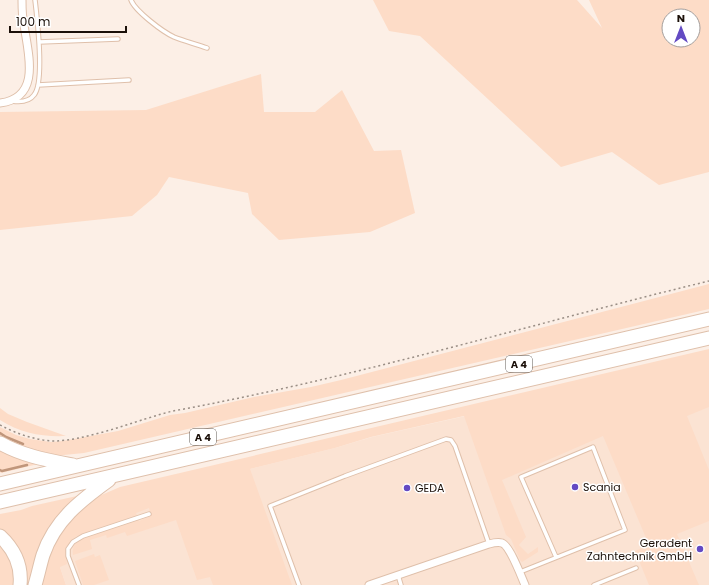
<svg xmlns="http://www.w3.org/2000/svg" width="709" height="585" font-family="Poppins,sans-serif">
	<rect width="100%" height="100%" fill="#fcefe6"/>
	<!-- built -->
	<path fill="#fbe3d3" d="M 709,361 L 709,585 L 66,585 L 60,567 L 63,540 L 120,501 L 335,448 L 372,437 Z"/>
	<!-- green -->
	<path fill="#fddcc7" fill-rule="evenodd" d="M 373,0 L 577,0 L 602,28 L 589,0 L 709,0 L 709,172 L 659,185 L 612,152 L 561,167 L 420,36 L 389,31 ZM 669,16 L 693,16 L 693,40 L 669,40 Z
		M 261,74 L 264,112 L 315,112 L 342,90 L 374,151 L 401,150 L 415,213 L 370,232 L 279,240 L 252,214 L 248,193 L 169,177 L 157,195 L 132,216 L 0,230 L 0,112 L 146,110 Z
		M 709,284 L 709,309 L 84,453 L 64,455 L 47,456 L 0,439 L 0,427 L 16,435 L 30,439 L 51,442 L 63,441 L 118,431 L 170,415 L 185,413 L 254,397 L 311,387 L 341,380 Z
		M 709,349 L 709,407 L 687,416 L 709,470 L 709,521 L 677,534 L 699,585 L 649,585 L 635,551 L 649,545 L 603,436 L 502,480 L 526,537 L 519,545 L 528,554 L 538,547 L 538,552 L 522,562 L 520,560 L 511,539 L 506,535 L 464,416 L 371,437 L 335,448 L 250,469 L 292,585 L 213,585 L 210,577 L 197,580 L 176,520 L 127,536 L 125,532 L 107,538 L 106,535 L 90,540 L 92,549 L 73,555 C 72,551 73,546 76,543 C 84,536 126,524 138,519 L 139,521 L 151,516 L 149,508 L 136,513 L 137,516 L 75,537 L 66,547 L 65,552 L 67,564 L 60,567 L 66,585 L 39,585 L 57,533 L 92,499 L 120,487 Z
		M 0,408 L 8,414 L 27,422 L 66,436 C 42,437 20,433 0,420 Z
		M 0,447 L 38,464 L 1,473 L 0,472 Z
		M 77,496 L 79,498 L 31,585 L 24,585 L 0,531 L 0,514 L 21,510 L 32,506 Z
		M 0,541 L 12,559 L 17,585 L 0,585 Z
		M 94,554 L 95,557 L 100,555 L 109,580 L 94,585 L 83,585 L 75,561 Z"/>
	<g fill="none" stroke-linecap="round" stroke-linejoin="round">
		<!-- stream -->
		<path stroke="#c0967b" stroke-width="2.5" d="M 0,433 L 6,437 L 23,444
			M 0,470 L 2,471 L 27,465"/>
		<!-- lane casing -->
		<g stroke="#dfc0ab" stroke-width="5.5">
			<path id="lane" d="M 131,0 C 135,11 163,32 174,37 C 184,41 196,44 207,48
				M 39,42 L 118,39
				M 38,85 L 129,80
				M 12,101 C 19,102 29,102 34,95 C 45,82 37,17 35,0
				M 520,572 L 625,530 L 593,447 L 521,477 L 556,557
				M 398,575 L 401,585
				M 79,585 L 68,556 L 68,549 L 73,542 L 83,536 L 149,514
				M 299,585 L 270,506 L 345,476 L 446,439 L 451,440 L 455,446 L 489,544
				M 594,585 L 636,568"/>
		</g>
		<!-- street casing -->
		<g stroke="#dfc0ab" stroke-width="9">
			<path id="street" d="M 0,103 C 42,98 28,53 24,25 C 22,17 22,8 22,0
				M 369,585 L 489,544 C 493,543 498,542 502,543 C 510,546 521,576 525,585"/>
		</g>
		<!-- highway casing -->
		<g stroke="#dfc0ab" stroke-width="15">
			<path id="highway" d="M 0,443 C 23,456 47,460 73,465
				M 0,484 L 709,319
				M 0,502 L 709,338
				M 0,536 C 14,549 22,566 20,585
				M 35,585 C 38,575 40,565 43,555 C 55,520 80,501 109,480"/>
		</g>
		<!-- path -->
		<path stroke="#9a8e85" stroke-width="1.5" stroke-dasharray="2 3" stroke-linecap="butt" d="M 0,425 C 17,434 37,441 56,441 C 82,440 120,427 145,419 C 155,416 164,413 173,411 C 354,378 531,324 709,281"/>
		<!-- lane -->
		<use href="#lane" stroke="#fff" stroke-width="3.5"/>
		<!-- street -->
		<use href="#street" stroke="#fff" stroke-width="7"/>
		<!-- highway -->
		<use href="#highway" stroke="#fff" stroke-width="13"/>
	</g>
	<!-- markers -->
	<g fill="#634ac3" stroke="#fff" stroke-width="1.5">
		<circle cx="575" cy="487" r="4"/>
		<circle cx="407" cy="488" r="4"/>
		<circle cx="700" cy="549" r="4"/>
	</g>
	<g text-anchor="middle" dominant-baseline="central" stroke-width="3" stroke-linejoin="round" paint-order="stroke">
		<!-- shield labels -->
		<g fill="#fff" stroke="#5f5853" stroke-width="1">
			<rect x="506" y="356" width="26" height="16" rx="3"/>
			<rect x="190" y="429" width="26" height="16" rx="3"/>
		</g>
		<g font-size="10" font-weight="bold" fill="#1b1009">
			<text x="519" y="364">A 4</text>
			<text x="203" y="437">A 4</text>
		</g>
		<!-- poi labels -->
		<g font-size="11" fill="#1b1009" stroke="#fff" text-anchor="start">
			<text x="583" y="487">Scania</text>
			<text x="415" y="488">GEDA</text>
			<text x="692" y="543" text-anchor="end">Geradent<tspan x="692" dy="13">Zahntechnik GmbH</tspan></text>
		</g>
	</g>
	<!-- north arrow -->
	<g transform="translate(681 28)"><circle r="19" fill="#ffffff" stroke="#a49f9d"/>
	<path d="M0-3L7 15L0 10L-7 15Z" fill="#634ac3"/>
	<text y="-6" font-size="11" font-weight="bold" text-anchor="middle" fill="#1b1009">N</text>
	</g>
	<!-- scale -->
	<path d="M10 26v6h116v-6" fill="none" stroke="#1b1009" stroke-width="2"/>
	<text x="16" y="26" font-size="12" fill="#1b1009" stroke="#ffffff" stroke-width="3" paint-order="stroke">100 m</text>
</svg>
